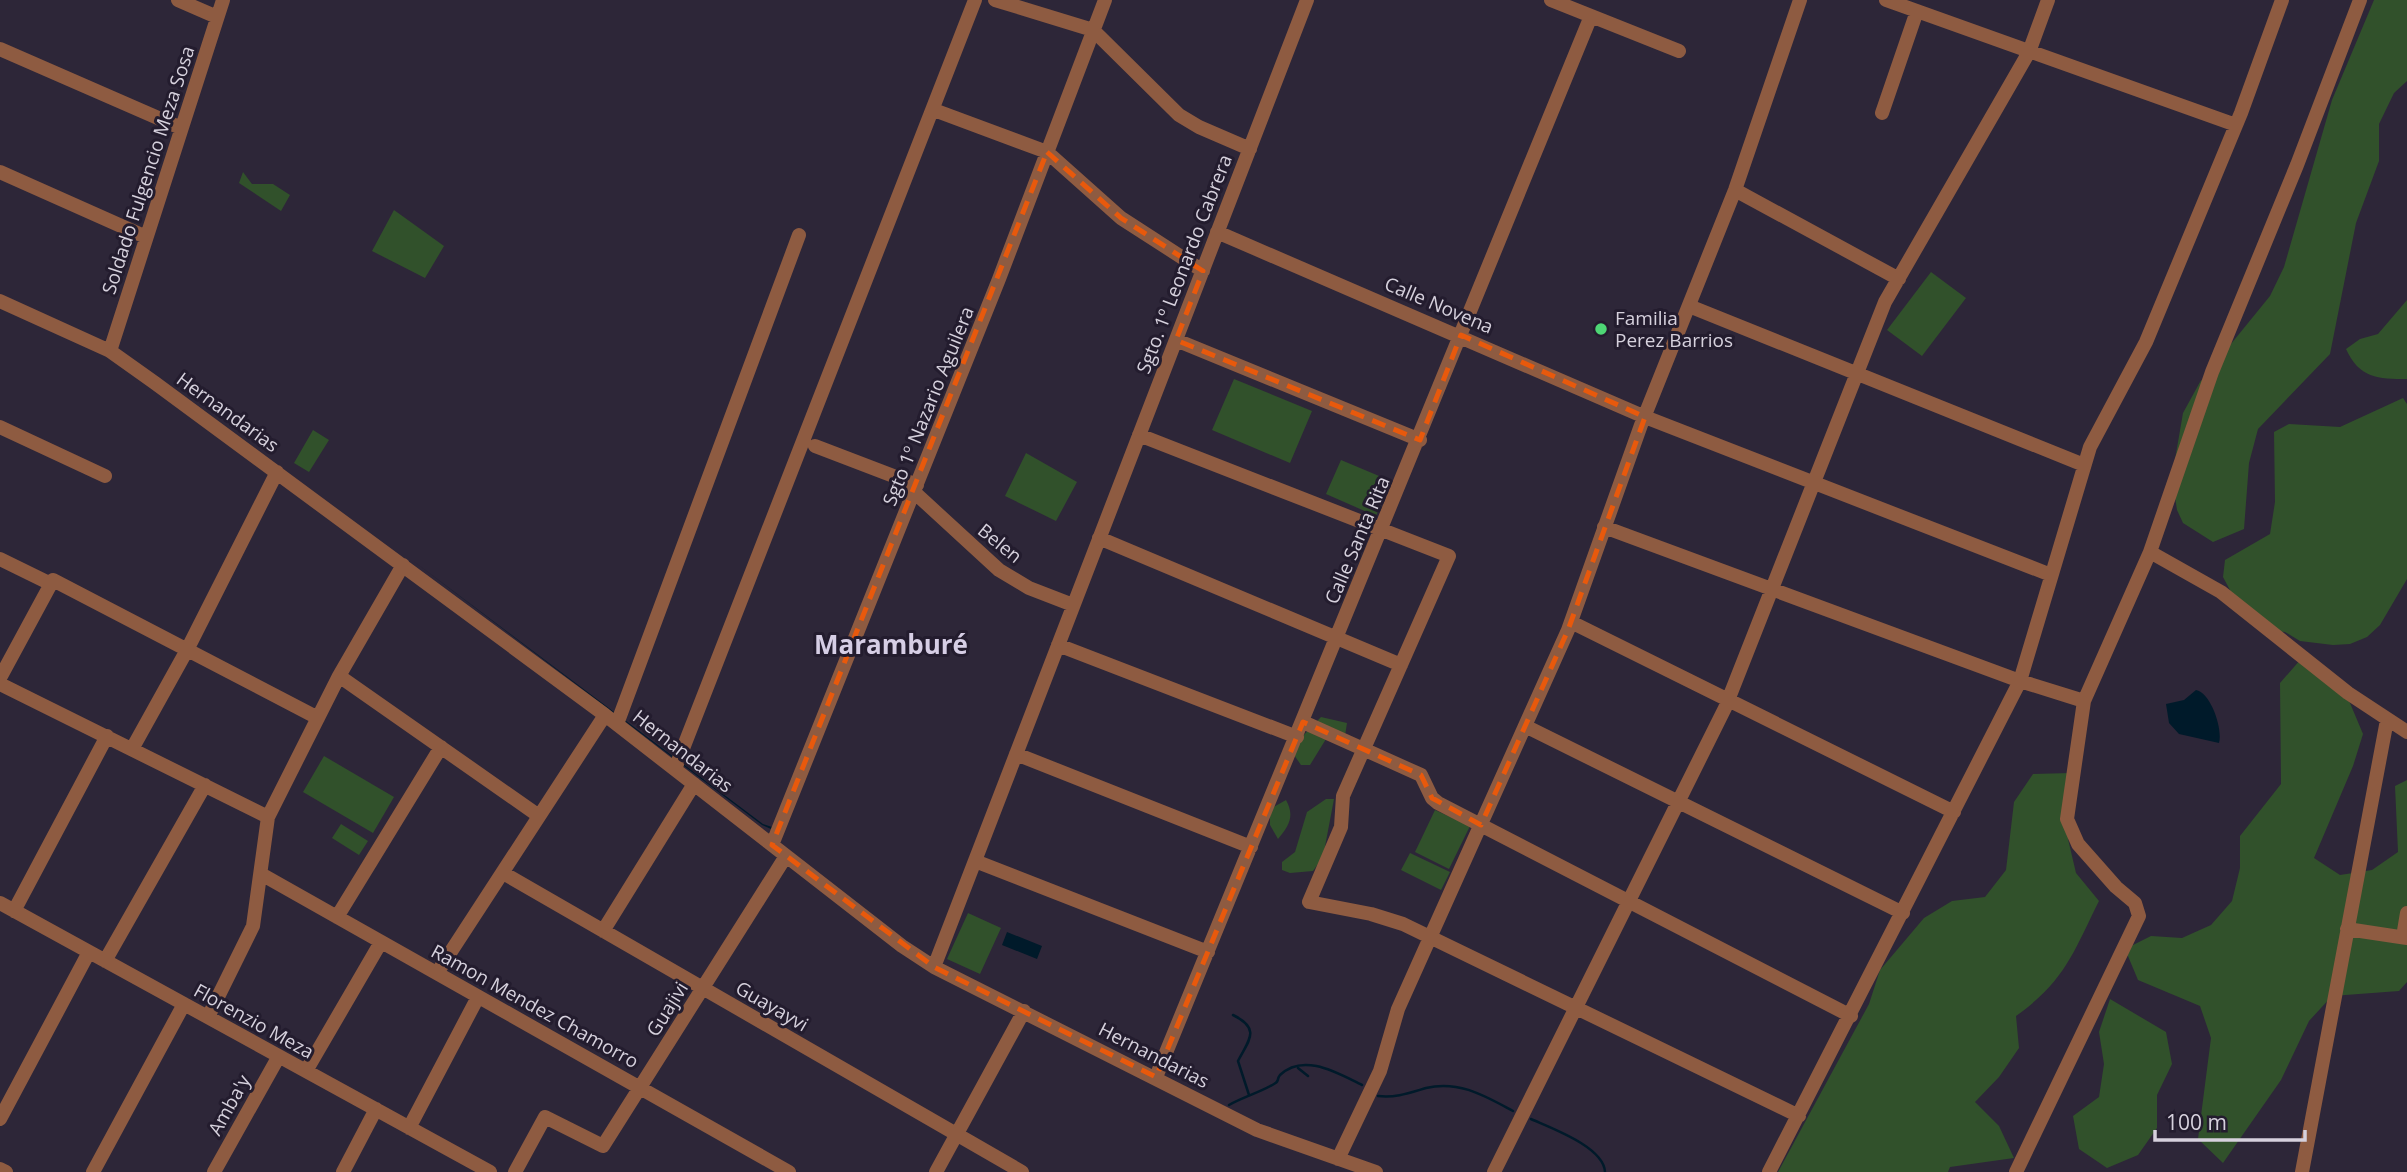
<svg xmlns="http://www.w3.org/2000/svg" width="2407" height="1172" font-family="'Open Sans',sans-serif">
	<rect width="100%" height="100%" fill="#2d2638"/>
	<!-- green -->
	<path fill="#31512b" d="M 2374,0 L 2407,0 L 2407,81 L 2394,93 L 2379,124 L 2379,161 L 2356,223 L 2330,354 L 2258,429 L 2249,463 L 2244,529 L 2213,542 L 2183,523 L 2177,510 L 2172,477 L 2183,413 L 2200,382 L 2270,296 L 2284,267 L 2332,100 Z
		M 243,172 L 252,184 L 273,184 L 290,195 L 281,211 L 239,183 Z
		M 394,210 L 444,246 L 425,278 L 372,251 Z
		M 1931,272 L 1966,298 L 1922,356 L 1887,330 Z
		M 2407,300 L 2407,379 C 2378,379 2359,378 2346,349 L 2360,339 L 2378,334 Z
		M 1234,379 L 1312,411 L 1290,463 L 1212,430 Z
		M 2403,398 L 2407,404 L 2407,579 L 2380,625 L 2367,637 L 2350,644 L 2333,645 L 2300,641 L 2285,632 L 2275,631 L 2231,592 L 2223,577 L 2225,560 L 2270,534 L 2275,502 L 2274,432 L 2289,424 L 2340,427 Z
		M 313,430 L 329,440 L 309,472 L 294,463 Z
		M 1026,453 L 1077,482 L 1056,521 L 1005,496 Z
		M 1341,460 L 1391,481 L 1376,516 L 1326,494 Z
		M 2301,659 L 2330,675 L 2350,703 L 2363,734 L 2353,766 L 2314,858 L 2340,875 L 2372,870 L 2398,852 L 2395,786 L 2407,780 L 2407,982 L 2399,991 L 2332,996 L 2309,1021 L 2281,1080 L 2223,1163 L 2198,1139 L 2211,1038 L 2200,1006 L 2138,980 L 2125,949 L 2151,936 L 2182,938 L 2211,925 L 2232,901 L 2240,868 L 2240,836 L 2281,784 L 2280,683 Z
		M 1321,717 L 1347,723 L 1345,736 L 1326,739 L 1310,765 L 1301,765 L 1294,755 L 1297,742 Z
		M 324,756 L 394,797 L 373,833 L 303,792 Z
		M 2071,773 L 2074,805 L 2068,839 L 2076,873 L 2099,901 C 2073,953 2065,981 2016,1016 L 2019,1048 L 1999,1077 L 1975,1102 L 1999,1126 L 2014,1158 L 1950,1167 L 1948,1172 L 1778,1172 L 1869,1004 L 1880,970 L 1924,918 L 1952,901 L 1985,897 L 2006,870 L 2014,802 L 2033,774 Z
		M 1326,799 L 1334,799 L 1323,857 L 1313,871 L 1290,873 L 1282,870 L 1282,862 L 1295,852 L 1307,812 Z
		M 1286,800 C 1295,816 1289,826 1278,839 L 1270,825 L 1270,809 Z
		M 1435,810 L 1470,826 L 1449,869 L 1415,852 Z
		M 341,824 L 368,841 L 359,855 L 332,838 Z
		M 1410,853 L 1450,872 L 1441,890 L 1401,870 Z
		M 968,913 L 1001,928 L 980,974 L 947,959 Z
		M 2110,999 L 2166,1032 L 2172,1064 L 2157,1095 L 2157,1128 L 2138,1155 L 2107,1168 L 2079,1149 L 2073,1116 L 2099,1097 L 2104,1064 L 2099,1032 Z"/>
	<!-- water -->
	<path fill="#001a2a" d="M 412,560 L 763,824 L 772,827 L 771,829 L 762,825 Z
		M 2196,690 C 2211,693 2223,729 2219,743 L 2179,734 L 2169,723 L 2166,704 L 2184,700 Z
		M 1007,932 L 1042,946 L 1037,959 L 1002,945 Z"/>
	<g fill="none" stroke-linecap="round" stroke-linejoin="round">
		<!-- stream -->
		<path stroke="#001a2a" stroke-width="2.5" d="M 1233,1015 C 1262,1029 1248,1041 1238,1061 L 1249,1095
			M 1298,1068 L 1308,1076
			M 1378,1096 C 1396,1098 1409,1093 1426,1088 C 1459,1080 1485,1096 1513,1111
			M 1229,1105 C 1243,1097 1261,1092 1274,1084 C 1280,1081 1276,1080 1280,1075 C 1304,1052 1339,1074 1362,1085
			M 1531,1119 C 1551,1128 1604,1147 1605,1172"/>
		<!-- minor -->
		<path stroke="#8e5b41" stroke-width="14" d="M 178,0 L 217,17
			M 995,0 L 1093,30 L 1179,115 L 1199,127 L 1250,149
			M 1551,0 L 1679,51
			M 1886,0 L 2236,125
			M 0,49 L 181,128
			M 934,110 L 1047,152 L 1121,218 L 1203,271
			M 1882,113 L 1917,11
			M 0,172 L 146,237
			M 1735,190 L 1899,279
			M 1217,232 L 1645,417 L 2051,575
			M 0,301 L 110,351 L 155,383 L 605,715 L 902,946 L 934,967 L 1257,1130 L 1376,1172
			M 1689,306 L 2084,465
			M 1176,340 L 1420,440
			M 110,351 L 223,0
			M 0,427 L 105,476
			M 1139,435 L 1449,556 L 1343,796 L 1341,827 L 1309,902 L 1371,914 L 1403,924 L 1799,1116
			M 815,446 L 917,485
			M 914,492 L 999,570 L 1029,588 L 1073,605
			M 1604,527 L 2020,681 L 2084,701
			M 1099,538 L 1401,665
			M 2150,552 L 2221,592 L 2348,693 L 2407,732
			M 0,559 L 51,584
			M 1571,622 L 1954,812
			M 1058,645 L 1297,737
			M 339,676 L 539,816
			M 0,678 L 53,580 L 318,718
			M 0,684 L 268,817
			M 1303,722 L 1421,775 L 1432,798 L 1438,803 L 1851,1016
			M 617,724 L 799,235
			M 1525,726 L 1903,913
			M 132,749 L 187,650 L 277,472
			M 1016,754 L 1251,847
			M 675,769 L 975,0
			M 772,845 L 999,279 L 1105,0
			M 975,861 L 1208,952
			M 503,873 L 1022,1172
			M 261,874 L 789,1172
			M 0,903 L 490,1172
			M 14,911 L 107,736
			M 337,917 L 441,747
			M 2347,929 L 2407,938
			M 603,931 L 694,784
			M 2403,937 L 2407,913
			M 105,961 L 205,785
			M 934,967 L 1307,0
			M 437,973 L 605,715
			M 208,1017 L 253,926 L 268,817 L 339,676 L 403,565
			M 306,1071 L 381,942
			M 1156,1077 L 1591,16
			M 0,1119 L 89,952
			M 409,1128 L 478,997
			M 1338,1159 L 1380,1071 L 1398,1009 L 1568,630 L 1641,425 L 1735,190 L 1800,0
			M 0,1169 L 6,1172
			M 93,1172 L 184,1004
			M 214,1172 L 279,1056
			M 343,1172 L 376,1109
			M 515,1172 L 545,1117 L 603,1146 L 786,856
			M 936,1172 L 1024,1011
			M 1494,1172 L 1725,708 L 1885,302 L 2029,52 L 2048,0
			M 1769,1172 L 2020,681 L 2090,447 L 2146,342 L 2241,113 L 2282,0
			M 2016,1172 L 2139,916 L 2135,903 L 2116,887 L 2078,844 L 2067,819 L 2084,701 L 2150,552 L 2212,372 L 2297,165 L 2360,0
			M 2302,1172 L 2387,720"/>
	</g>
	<!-- marked area -->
	<path fill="none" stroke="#e8590c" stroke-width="5" stroke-dasharray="14 9" stroke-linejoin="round" d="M 1047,152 L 1121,218 L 1203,271 L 1176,340 L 1420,440 L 1461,335 L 1645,417 L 1568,630 L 1481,825 L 1432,798 L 1421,775 L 1303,722 L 1156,1077 L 934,967 L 772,845 Z"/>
	<!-- markers -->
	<circle fill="#4ed675" stroke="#231c2e" stroke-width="2.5" cx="1601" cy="329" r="7"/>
	<g text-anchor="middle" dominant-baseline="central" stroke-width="6" stroke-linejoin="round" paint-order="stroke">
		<!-- street labels -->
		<g font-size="19" fill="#d6d1dd" stroke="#231c2e">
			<text transform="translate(148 170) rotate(-72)">Soldado Fulgencio Meza Sosa</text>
			<text transform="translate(1184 264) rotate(-69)">Sgto. 1º Leonardo Cabrera</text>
			<text transform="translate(1439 305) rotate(23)">Calle Novena</text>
			<text transform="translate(928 406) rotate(-68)">Sgto 1º Nazario Aguilera</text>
			<text transform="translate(228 412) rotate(36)">Hernandarias</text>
			<text transform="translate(1357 540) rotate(-67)">Calle Santa Rita</text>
			<text transform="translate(1000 543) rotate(39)">Belen</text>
			<text transform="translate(683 751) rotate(38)">Hernandarias</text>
			<text transform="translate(535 1006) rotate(29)">Ramon Mendez Chamorro</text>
			<text transform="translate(772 1006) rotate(30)">Guayayvi</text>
			<text transform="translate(667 1009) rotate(-58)">Guajivi</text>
			<text transform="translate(254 1021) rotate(29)">Florenzio Meza</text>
			<text transform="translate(1154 1055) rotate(27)">Hernandarias</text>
			<text transform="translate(229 1105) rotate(-61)">Amba'y</text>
		</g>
		<!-- poi labels -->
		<g font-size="19" fill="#d6d1dd" stroke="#231c2e" text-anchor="start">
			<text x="1615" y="318">Familia<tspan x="1615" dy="22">Perez Barrios</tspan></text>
		</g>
		<!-- district labels -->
		<g font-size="26" font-weight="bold" fill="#d6cee5" stroke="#231c2e">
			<text x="891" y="644">Maramburé</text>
		</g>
	</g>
	<!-- scale -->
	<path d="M2155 1130v10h150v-10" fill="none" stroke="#d6d1dd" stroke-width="3.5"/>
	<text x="2166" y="1130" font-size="21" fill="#d6d1dd" stroke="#231c2e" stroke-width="5" paint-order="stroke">100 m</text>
</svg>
